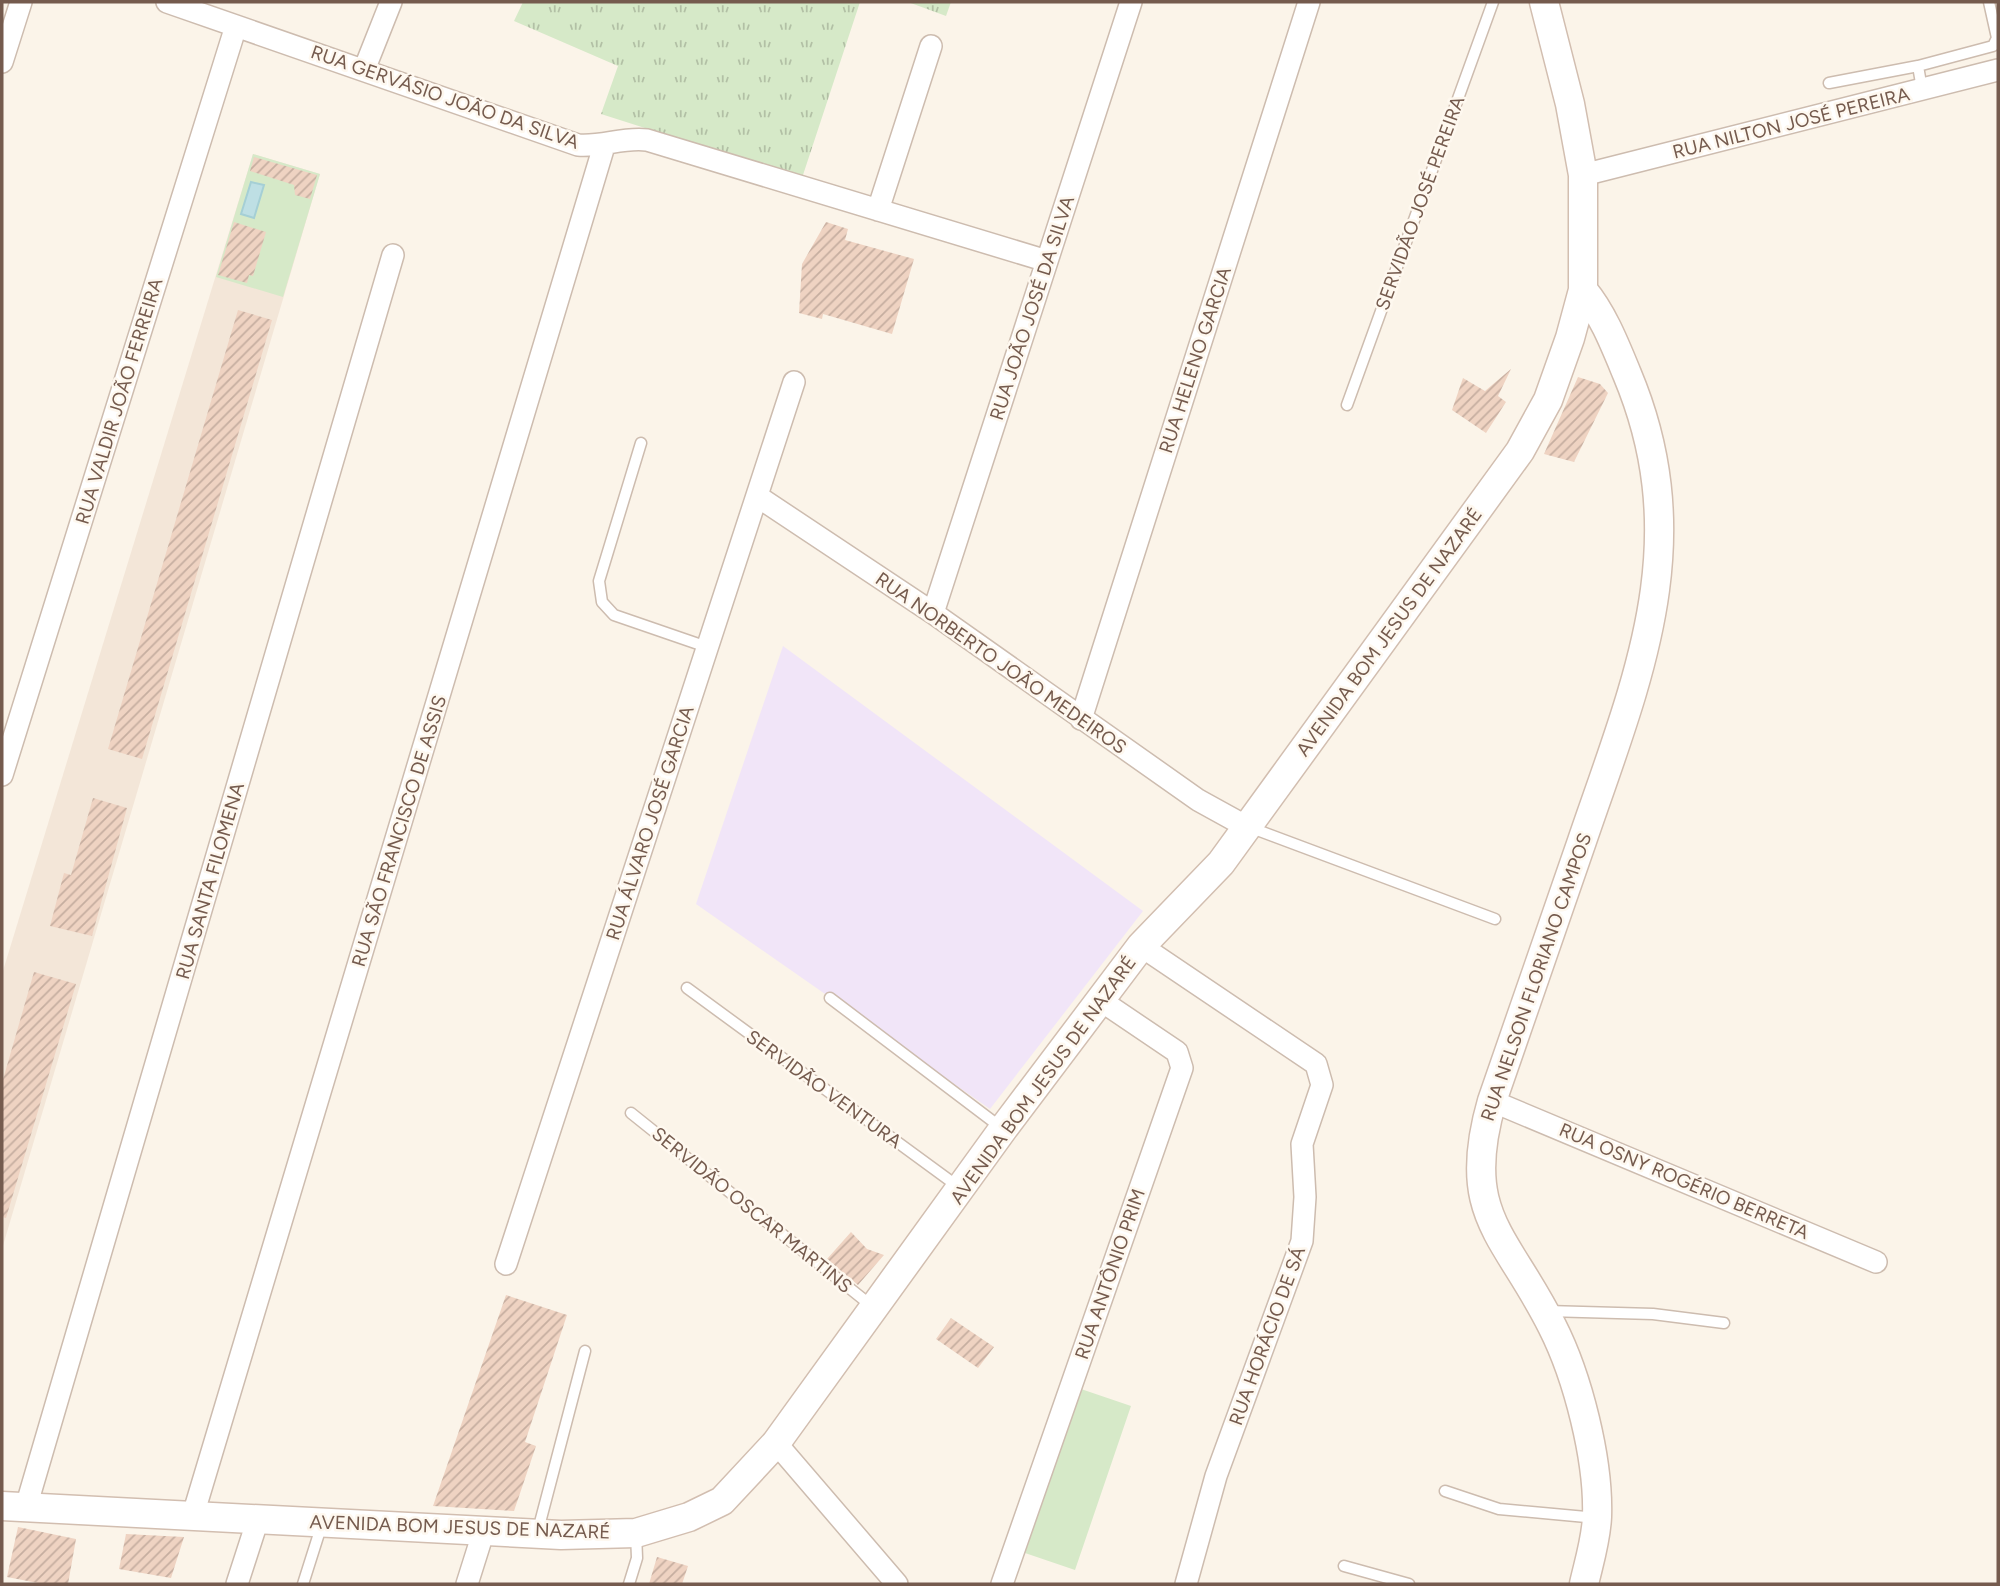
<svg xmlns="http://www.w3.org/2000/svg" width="2000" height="1586" font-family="Figtree,sans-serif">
	<defs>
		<pattern id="grass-tufts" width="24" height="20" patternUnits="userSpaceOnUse" patternTransform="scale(1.75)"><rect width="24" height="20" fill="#d6e9c8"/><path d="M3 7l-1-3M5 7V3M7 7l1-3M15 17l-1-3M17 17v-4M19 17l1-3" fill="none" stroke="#b2c0a5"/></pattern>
		<pattern id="building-hatch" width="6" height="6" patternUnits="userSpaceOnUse" patternTransform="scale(1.75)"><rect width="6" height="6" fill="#efd3c2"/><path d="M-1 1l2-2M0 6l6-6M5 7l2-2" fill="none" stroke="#c6aea0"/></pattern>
	</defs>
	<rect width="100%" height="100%" fill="#fbf4e9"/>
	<!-- residential -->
	<path fill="#f3e6d8" d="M 253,154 L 320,174 L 2,1249 L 2,974 Z"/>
	<!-- education -->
	<path fill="#f1e5f8" d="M 783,646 L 1143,911 L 990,1109 L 696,904 Z"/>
	<!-- grass -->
	<path fill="url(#grass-tufts)" d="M 523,2 L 860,2 L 802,178 L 601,114 L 618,66 L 514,21 Z
		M 908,2 L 951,2 L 946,16 Z"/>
	<!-- green -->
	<path fill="#d6e9c8" d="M 253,154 L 320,174 L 283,297 L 216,277 Z
		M 1081,1389 L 1131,1406 L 1075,1570 L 1025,1553 Z"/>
	<!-- water -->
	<path fill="#bedfe4" stroke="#a5cfd5" stroke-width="2" d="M 251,182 L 264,185 L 254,218 L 241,214 Z"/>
	<!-- building -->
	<path fill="url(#building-hatch)" d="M 254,157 L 317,175 L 310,199 L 295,195 L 294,185 L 250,171 Z
		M 234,222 L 266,232 L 253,276 L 249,275 L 247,283 L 218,275 Z
		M 826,222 L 848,229 L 845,240 L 914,259 L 892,334 L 823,314 L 822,319 L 799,313 L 802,264 Z
		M 238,310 L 272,320 L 142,759 L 108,749 Z
		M 1511,369 L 1498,396 L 1506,402 L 1486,433 L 1452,410 L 1463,378 L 1485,391 Z
		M 1578,377 L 1600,384 L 1608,393 L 1574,462 L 1544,454 Z
		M 93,798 L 127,808 L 92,936 L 50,926 L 64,873 L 71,875 Z
		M 34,972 L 76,984 L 6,1218 L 2,1217 L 2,1083 Z
		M 851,1232 L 867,1249 L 884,1255 L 858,1285 L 827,1259 Z
		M 506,1295 L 567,1315 L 525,1442 L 536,1446 L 514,1511 L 433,1506 Z
		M 951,1318 L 994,1347 L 978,1368 L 936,1339 Z
		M 18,1527 L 76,1539 L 68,1584 L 43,1584 L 7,1577 Z
		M 126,1534 L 184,1537 L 171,1578 L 119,1569 Z
		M 657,1557 L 688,1566 L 682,1584 L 649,1584 Z"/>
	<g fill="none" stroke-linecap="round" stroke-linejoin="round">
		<!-- lane casing -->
		<g stroke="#cdbcaf" stroke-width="13">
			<path id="lane" d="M 1829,83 L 1918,66
				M 1922,89 L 1918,66 L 1993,46 L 1997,38 L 1989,2
				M 1347,405 L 1493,2
				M 641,443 L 599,581 L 602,602 L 614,615 L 707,647
				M 1249,827 L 1495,919
				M 687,988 L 960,1188
				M 830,998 L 1003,1129
				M 631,1113 L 873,1307
				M 1547,1311 L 1653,1314 L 1724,1323
				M 1445,1491 L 1499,1509 L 1597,1518
				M 537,1534 L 585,1351
				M 1344,1566 L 1409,1584
				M 303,1584 L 322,1524
				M 629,1584 L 637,1558 L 636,1533"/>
		</g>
		<!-- street casing -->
		<g stroke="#cdbcaf" stroke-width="24">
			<path id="street" d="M 167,2 L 578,145 C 603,147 622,137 647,140 L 1047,261
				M 2,62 L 21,2
				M 364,70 L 391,2
				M 1583,175 L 1998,70
				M 878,210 L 931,46
				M 757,496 L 933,613 L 1198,800 L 1247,827
				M 933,613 L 1131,2
				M 1081,719 L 1309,2
				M 2,775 L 236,26
				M 1141,946 L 1316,1064 L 1322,1085 L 1302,1144 L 1305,1197 L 1302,1241 L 1216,1476 L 1186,1584
				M 1492,1101 L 1876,1262
				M 506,1264 L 794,382
				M 776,1443 L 897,1584
				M 26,1507 L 393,255
				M 193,1515 L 604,146
				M 237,1584 L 258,1519
				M 467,1584 L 484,1530
				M 1002,1584 L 1182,1068 L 1177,1052 L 1100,1000"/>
		</g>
		<!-- secondary casing -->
		<g stroke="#d2beb0" stroke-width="31">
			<path id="secondary" d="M 1583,290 C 1603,314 1615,345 1627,374 C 1698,543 1637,680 1582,841 C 1552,927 1522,1014 1492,1101 C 1459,1215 1506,1234 1552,1326 C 1578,1377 1599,1460 1597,1517 C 1596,1540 1589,1562 1584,1584
				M 2,1506 L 561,1535 L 636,1533 L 689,1517 L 722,1501 L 776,1443 L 1003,1129 L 1141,946 L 1221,863 L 1520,451 L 1548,400 L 1570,338 L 1583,290 L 1583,175 L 1570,104 L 1544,2"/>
		</g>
		<!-- lane -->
		<use href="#lane" stroke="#fff" stroke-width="10"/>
		<!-- street -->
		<use href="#street" stroke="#fff" stroke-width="21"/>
		<!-- secondary -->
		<use href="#secondary" stroke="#fff" stroke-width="28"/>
	</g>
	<g text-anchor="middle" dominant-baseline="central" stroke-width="5" stroke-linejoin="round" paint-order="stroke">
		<!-- street labels -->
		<g font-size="19" fill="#755b4e" stroke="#fef8ef">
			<text transform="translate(445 97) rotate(19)">RUA GERVÁSIO JOÃO DA SILVA</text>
			<text transform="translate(1791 123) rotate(-14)">RUA NILTON JOSÉ PEREIRA</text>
			<text transform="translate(1420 203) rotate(-70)">SERVIDÃO JOSÉ PEREIRA</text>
			<text transform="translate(1032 308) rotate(-72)">RUA JOÃO JOSÉ DA SILVA</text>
			<text transform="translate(1195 360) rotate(-72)">RUA HELENO GARCIA</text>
			<text transform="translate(119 401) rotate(-73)">RUA VALDIR JOÃO FERREIRA</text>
			<text transform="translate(1389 632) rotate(-54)">AVENIDA BOM JESUS DE NAZARÉ</text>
			<text transform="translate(1001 663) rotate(35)">RUA NORBERTO JOÃO MEDEIROS</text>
			<text transform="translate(650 823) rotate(-72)">RUA ÁLVARO JOSÉ GARCIA</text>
			<text transform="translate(399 831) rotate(-73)">RUA SÃO FRANCISCO DE ASSIS</text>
			<text transform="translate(210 881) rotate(-74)">RUA SANTA FILOMENA</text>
			<text transform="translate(1536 977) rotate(-71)">RUA NELSON FLORIANO CAMPOS</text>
			<text transform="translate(1043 1080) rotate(-54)">AVENIDA BOM JESUS DE NAZARÉ</text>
			<text transform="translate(824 1089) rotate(36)">SERVIDÃO VENTURA</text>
			<text transform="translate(1684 1181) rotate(23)">RUA OSNY ROGÉRIO BERRETA</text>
			<text transform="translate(752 1210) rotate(39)">SERVIDÃO OSCAR MARTINS</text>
			<text transform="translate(1110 1274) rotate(-71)">RUA ANTÔNIO PRIM</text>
			<text transform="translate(1267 1336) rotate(-70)">RUA HORÁCIO DE SÁ</text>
			<text transform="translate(460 1527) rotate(2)">AVENIDA BOM JESUS DE NAZARÉ</text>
		</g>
	</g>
	<!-- border -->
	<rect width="2000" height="1586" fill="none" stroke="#755b4e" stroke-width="7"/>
</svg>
